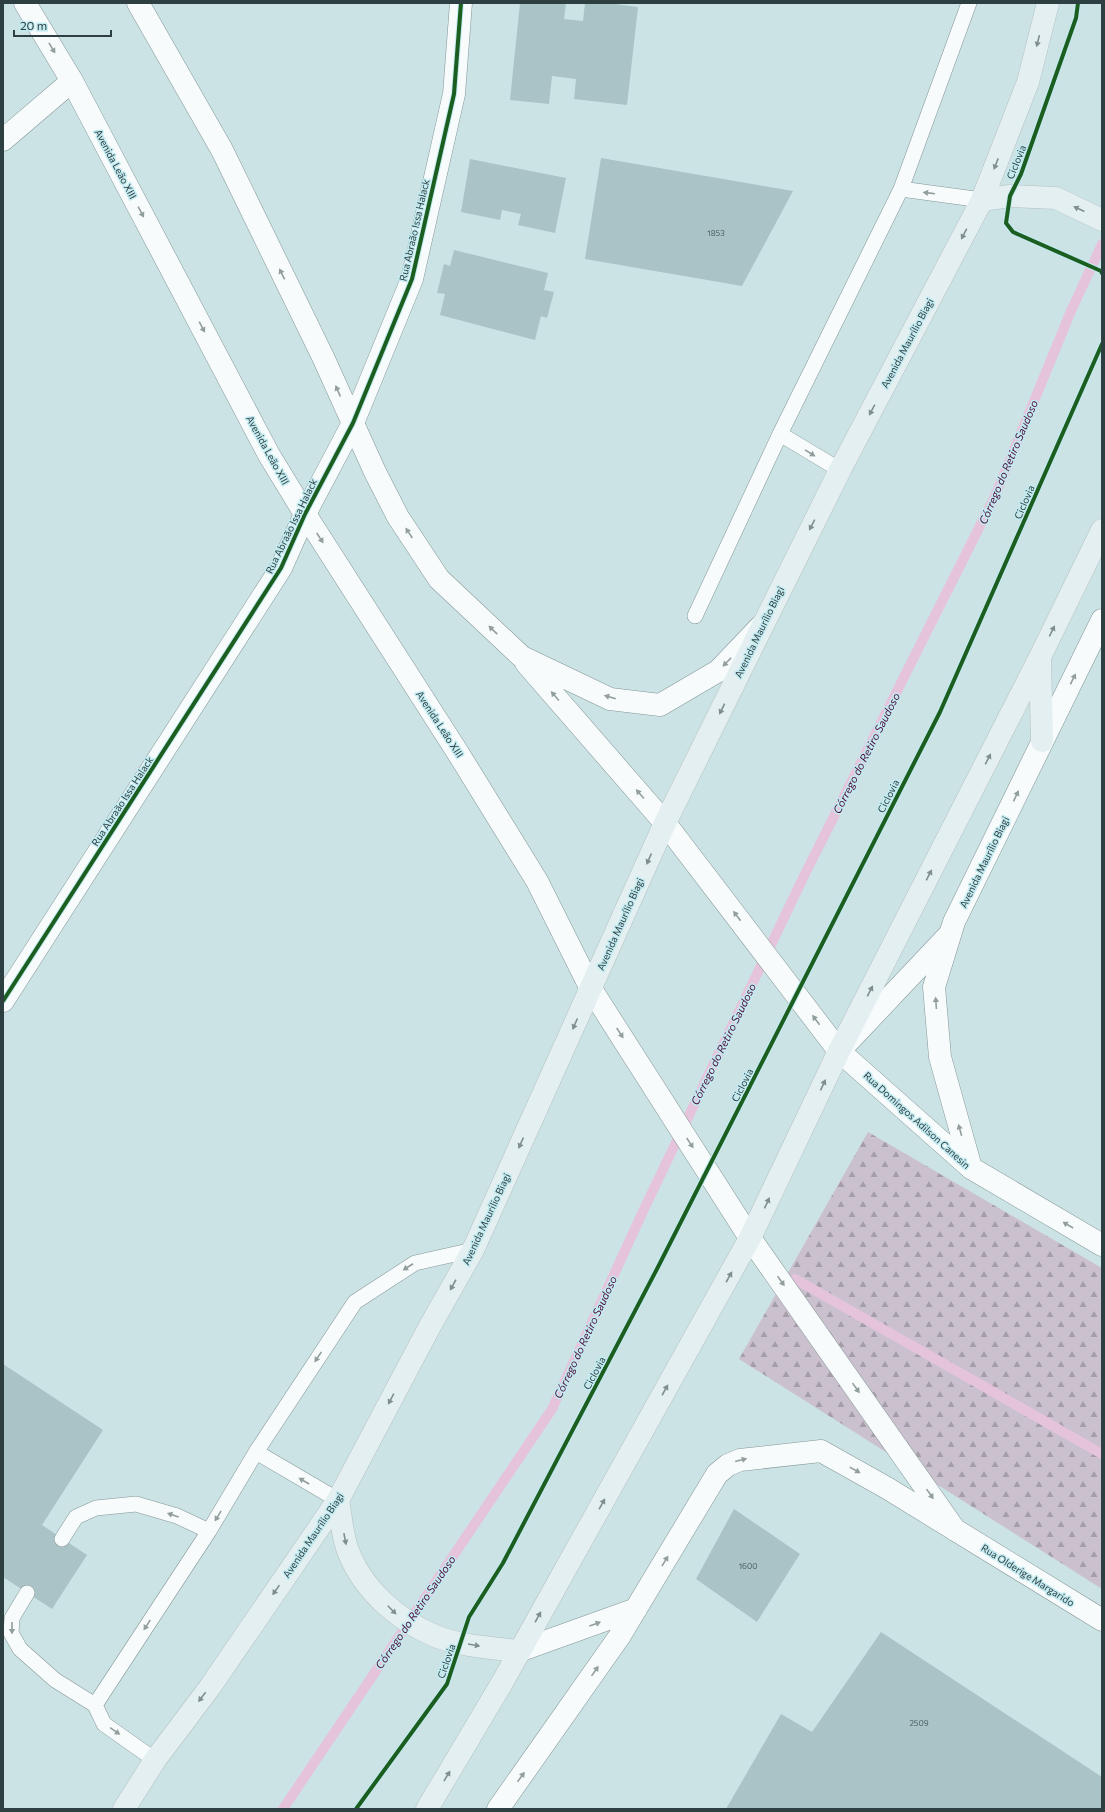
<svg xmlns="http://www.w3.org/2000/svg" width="1105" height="1812" font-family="Commissioner,sans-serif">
	<defs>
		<pattern id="forest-firs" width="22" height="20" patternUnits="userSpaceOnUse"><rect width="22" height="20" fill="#cbc1ce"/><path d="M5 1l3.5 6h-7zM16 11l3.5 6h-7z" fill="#a59ea9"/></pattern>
	</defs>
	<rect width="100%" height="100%" fill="#cce3e6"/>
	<!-- forest -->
	<path fill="url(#forest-firs)" d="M 868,1132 L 1102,1268 L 1102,1589 L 739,1359 Z"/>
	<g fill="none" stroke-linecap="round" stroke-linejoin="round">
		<!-- stream -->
		<path stroke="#e5c4db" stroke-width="10" d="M 795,1279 L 1102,1454
			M 283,1809 L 552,1409 L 645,1207 L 804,876 L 995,496 L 1071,311 L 1102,244"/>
	</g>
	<!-- building -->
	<path fill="#a9c3c6" d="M 520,3 L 566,3 L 564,19 L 583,21 L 585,3 L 606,3 L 638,7 L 627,105 L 574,99 L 576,79 L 552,76 L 549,104 L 510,100 Z
		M 601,158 L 793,191 L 742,286 L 585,259 Z
		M 470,159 L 566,178 L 555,233 L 518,225 L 521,214 L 502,210 L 500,220 L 461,212 Z
		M 454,250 L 548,273 L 544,290 L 554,292 L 547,318 L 541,316 L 535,340 L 440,315 L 445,294 L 437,293 L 444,264 L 450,266 Z
		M 3,1364 L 103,1430 L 42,1525 L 87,1555 L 52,1609 L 3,1577 Z
		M 734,1509 L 800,1554 L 757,1622 L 696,1579 Z
		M 881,1632 L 1102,1777 L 1102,1809 L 726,1809 L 781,1714 L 812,1732 Z"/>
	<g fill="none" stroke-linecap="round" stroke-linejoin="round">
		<!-- lane casing -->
		<g stroke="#849698" stroke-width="16">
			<path id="lane" d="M 901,189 L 982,200
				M 780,434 L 840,470
				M 695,616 L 780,434 L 901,189 L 969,3
				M 256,1452 L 355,1302 L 415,1263 L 473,1250
				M 62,1539 L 76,1517 L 96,1508 L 136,1504 L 177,1516 L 209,1531
				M 27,1593 L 12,1618 L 11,1633 L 20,1649 L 55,1680 L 95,1705
				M 155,1760 L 104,1724 L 95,1705 L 209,1531 L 256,1452 L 338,1500"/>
		</g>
		<!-- street casing -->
		<g stroke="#849698" stroke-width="23">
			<path id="street" d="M 3,140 L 72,81
				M 3,1001 L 281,568 L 305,514
				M 845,1045 L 948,936
				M 971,1168 L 940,1057 L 934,987 L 954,922 L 1102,620"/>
		</g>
		<!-- secondary casing -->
		<g stroke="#849698" stroke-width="23">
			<path id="secondary" d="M 25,3 L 72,81 L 269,455 L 305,514 L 458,753 L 537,881 L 591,989 L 750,1238 L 955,1530
				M 138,3 L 222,150 L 323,357 L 375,472 L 398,517 L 439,579 L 522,657 L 610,699 L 660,705 L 718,671 L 760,627
				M 305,514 L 353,423 L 412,279 L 454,94 L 461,3
				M 526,663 L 665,823 L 839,1051 L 971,1168 L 1102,1245
				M 519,1651 L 636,1609
				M 498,1809 L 619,1637 L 717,1474 L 728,1465 L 740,1460 L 821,1451 L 887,1488 L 1102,1620"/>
		</g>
		<!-- primary casing -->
		<g stroke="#b4c0c2" stroke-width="23">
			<path id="primary" d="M 982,200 L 1010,196 L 1056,198 L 1102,220
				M 1040,659 L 1042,741
				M 338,1500 C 341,1516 342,1533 347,1548 C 361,1588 397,1620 435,1636 C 460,1646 492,1648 519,1651
				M 124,1809 L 155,1760 L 210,1687 L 338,1500 L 430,1326 L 473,1250 L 665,823 L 840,470 L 982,200 L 1028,82 L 1048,3
				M 427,1809 L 502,1683 L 750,1238 L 839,1051 L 1040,657 L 1102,530"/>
		</g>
		<!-- lane -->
		<use href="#lane" stroke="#f7fbfb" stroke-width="15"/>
		<!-- street -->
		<use href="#street" stroke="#f7fbfb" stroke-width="22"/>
		<!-- secondary -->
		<use href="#secondary" stroke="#f7fbfb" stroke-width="22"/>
		<!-- primary -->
		<use href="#primary" stroke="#e3eff0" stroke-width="22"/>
		<!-- cycleway casing -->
		<g stroke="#c2ebf1" stroke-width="6">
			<path id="cycleway" d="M 1078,3 L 1076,18 L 1021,174 L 1010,196 L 1006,223 L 1013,232 L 1101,271 L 1102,273
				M 3,1001 L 281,568 L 305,514 L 353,423 L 412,279 L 454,94 L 461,3
				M 356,1809 L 447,1684 L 469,1617 L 503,1563 L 658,1267 L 940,712 L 1102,344"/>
		</g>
		<!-- cycleway -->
		<use href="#cycleway" stroke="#1b5e20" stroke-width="4"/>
	</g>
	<!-- one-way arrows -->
	<defs><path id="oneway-solid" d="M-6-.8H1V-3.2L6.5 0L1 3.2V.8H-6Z"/></defs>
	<g fill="#7f8e90">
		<use href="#oneway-solid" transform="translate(1038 41) rotate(104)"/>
		<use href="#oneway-solid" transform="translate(996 164) rotate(111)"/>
		<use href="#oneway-solid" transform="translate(1079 209) rotate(-155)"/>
		<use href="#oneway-solid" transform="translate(964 234) rotate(117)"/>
		<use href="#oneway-solid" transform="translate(872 410) rotate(118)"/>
		<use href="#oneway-solid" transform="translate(812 525) rotate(117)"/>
		<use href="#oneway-solid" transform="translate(1052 631) rotate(-64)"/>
		<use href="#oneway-solid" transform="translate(722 709) rotate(116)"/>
		<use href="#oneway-solid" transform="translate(988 759) rotate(-63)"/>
		<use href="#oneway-solid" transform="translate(649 859) rotate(114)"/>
		<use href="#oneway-solid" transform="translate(929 875) rotate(-63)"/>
		<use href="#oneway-solid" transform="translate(870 991) rotate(-63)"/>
		<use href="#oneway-solid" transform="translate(575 1024) rotate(114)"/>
		<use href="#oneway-solid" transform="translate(823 1085) rotate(-65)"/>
		<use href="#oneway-solid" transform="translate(521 1143) rotate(114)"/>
		<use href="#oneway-solid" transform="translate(767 1203) rotate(-65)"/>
		<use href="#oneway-solid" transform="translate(729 1277) rotate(-61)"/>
		<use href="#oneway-solid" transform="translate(453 1285) rotate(119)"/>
		<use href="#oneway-solid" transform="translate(665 1390) rotate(-61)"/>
		<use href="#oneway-solid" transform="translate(391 1399) rotate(118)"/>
		<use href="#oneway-solid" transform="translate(602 1504) rotate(-61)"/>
		<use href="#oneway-solid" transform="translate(345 1539) rotate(79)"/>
		<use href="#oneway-solid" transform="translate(276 1590) rotate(125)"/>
		<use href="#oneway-solid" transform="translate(392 1610) rotate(45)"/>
		<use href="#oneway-solid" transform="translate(538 1617) rotate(-61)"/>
		<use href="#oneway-solid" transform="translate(474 1645) rotate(10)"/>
		<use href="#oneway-solid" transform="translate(202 1697) rotate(127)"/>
		<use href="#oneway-solid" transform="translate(447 1776) rotate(-59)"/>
	</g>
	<g fill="#929d9e">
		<use href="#oneway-solid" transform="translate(52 48) rotate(59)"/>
		<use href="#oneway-solid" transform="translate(929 193) rotate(-173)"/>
		<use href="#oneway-solid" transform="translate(141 212) rotate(62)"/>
		<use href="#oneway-solid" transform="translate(282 274) rotate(-116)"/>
		<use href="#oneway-solid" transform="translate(202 327) rotate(62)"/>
		<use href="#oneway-solid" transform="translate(338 391) rotate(-114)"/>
		<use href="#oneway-solid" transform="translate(810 453) rotate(32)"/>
		<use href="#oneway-solid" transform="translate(409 533) rotate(-124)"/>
		<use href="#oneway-solid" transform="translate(320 538) rotate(57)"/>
		<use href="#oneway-solid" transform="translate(493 630) rotate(-136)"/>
		<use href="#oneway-solid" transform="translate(727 662) rotate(134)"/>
		<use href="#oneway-solid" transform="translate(1073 679) rotate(-64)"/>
		<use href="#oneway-solid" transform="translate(555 696) rotate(-131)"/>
		<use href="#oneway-solid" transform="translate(610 697) rotate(-164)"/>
		<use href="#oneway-solid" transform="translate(640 794) rotate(-131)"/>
		<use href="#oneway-solid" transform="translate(1016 796) rotate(-65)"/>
		<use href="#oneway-solid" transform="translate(737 916) rotate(-127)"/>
		<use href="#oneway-solid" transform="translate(936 1003) rotate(-94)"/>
		<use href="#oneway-solid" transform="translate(816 1020) rotate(-127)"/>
		<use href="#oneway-solid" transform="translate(620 1033) rotate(57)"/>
		<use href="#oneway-solid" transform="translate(960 1130) rotate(-106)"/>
		<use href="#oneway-solid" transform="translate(690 1143) rotate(57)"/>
		<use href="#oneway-solid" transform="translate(1068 1225) rotate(-150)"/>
		<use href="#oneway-solid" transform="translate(408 1267) rotate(147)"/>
		<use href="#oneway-solid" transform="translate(781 1281) rotate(55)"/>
		<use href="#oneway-solid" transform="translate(318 1357) rotate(124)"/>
		<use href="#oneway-solid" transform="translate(856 1388) rotate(55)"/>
		<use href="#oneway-solid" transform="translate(741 1460) rotate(-14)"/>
		<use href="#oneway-solid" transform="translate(855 1470) rotate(29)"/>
		<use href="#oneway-solid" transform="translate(304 1481) rotate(-150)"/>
		<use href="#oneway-solid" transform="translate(930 1494) rotate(55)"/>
		<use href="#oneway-solid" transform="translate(173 1515) rotate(-161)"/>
		<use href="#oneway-solid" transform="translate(218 1516) rotate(121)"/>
		<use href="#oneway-solid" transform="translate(665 1561) rotate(-59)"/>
		<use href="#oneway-solid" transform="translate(595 1624) rotate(-20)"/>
		<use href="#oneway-solid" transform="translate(147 1625) rotate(123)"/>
		<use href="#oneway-solid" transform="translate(12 1628) rotate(90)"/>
		<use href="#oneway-solid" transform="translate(595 1671) rotate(-55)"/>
		<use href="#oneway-solid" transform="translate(115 1731) rotate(35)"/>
		<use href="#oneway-solid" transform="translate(521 1777) rotate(-54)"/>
	</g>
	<g text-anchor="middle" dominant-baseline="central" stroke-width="3" stroke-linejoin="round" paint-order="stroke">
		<!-- number labels -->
		<g font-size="8" fill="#4d6062">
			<text x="716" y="233">1853</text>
			<text x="748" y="1566">1600</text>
			<text x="919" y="1723">2509</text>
		</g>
		<!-- street labels -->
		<g font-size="10" fill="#2e3f41" stroke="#c2ebf1">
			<text transform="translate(1016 162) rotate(-68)">Ciclovia</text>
			<text transform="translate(116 164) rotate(62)">Avenida Leão XIII</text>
			<text transform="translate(414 230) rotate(-77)">Rua Abraão Issa Halack</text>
			<text transform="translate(907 343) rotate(-62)">Avenida Maurílio Biagi</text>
			<text transform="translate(268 450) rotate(61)">Avenida Leão XIII</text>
			<text transform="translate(1024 502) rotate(-66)">Ciclovia</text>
			<text transform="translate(291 526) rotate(-64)">Rua Abraão Issa Halack</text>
			<text transform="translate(759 632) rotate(-64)">Avenida Maurílio Biagi</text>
			<text transform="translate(440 724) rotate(57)">Avenida Leão XIII</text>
			<text transform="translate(888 796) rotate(-63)">Ciclovia</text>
			<text transform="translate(122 801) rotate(-57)">Rua Abraão Issa Halack</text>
			<text transform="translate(984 862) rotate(-64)">Avenida Maurílio Biagi</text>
			<text transform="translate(620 924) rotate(-66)">Avenida Maurílio Biagi</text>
			<text transform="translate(742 1085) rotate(-63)">Ciclovia</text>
			<text transform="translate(917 1120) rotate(42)">Rua Domingos Adilson Canesin</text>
			<text transform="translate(486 1219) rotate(-65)">Avenida Maurílio Biagi</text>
			<text transform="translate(594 1373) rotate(-62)">Ciclovia</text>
			<text transform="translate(313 1535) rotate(-56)">Avenida Maurílio Biagi</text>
			<text transform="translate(1028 1575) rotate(32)">Rua Olderige Margarido</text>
			<text transform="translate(446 1661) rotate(-71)">Ciclovia</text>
		</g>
		<!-- water labels -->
		<g font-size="11" font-style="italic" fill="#4d0c38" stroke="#c2ebf1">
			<text transform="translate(1008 462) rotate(-67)">Córrego do Retiro Saudoso</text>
			<text transform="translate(866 753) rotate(-63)">Córrego do Retiro Saudoso</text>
			<text transform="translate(723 1044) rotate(-64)">Córrego do Retiro Saudoso</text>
			<text transform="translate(585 1337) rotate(-65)">Córrego do Retiro Saudoso</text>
			<text transform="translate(415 1612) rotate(-56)">Córrego do Retiro Saudoso</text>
		</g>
	</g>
	<!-- border -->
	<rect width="1105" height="1812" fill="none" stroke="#2e3f41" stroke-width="8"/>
	<!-- scale -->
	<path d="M14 30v6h97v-6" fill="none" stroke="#2e3f41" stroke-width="2"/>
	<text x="20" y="30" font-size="12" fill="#2e3f41" stroke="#c2ebf1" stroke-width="3" paint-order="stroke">20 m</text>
</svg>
